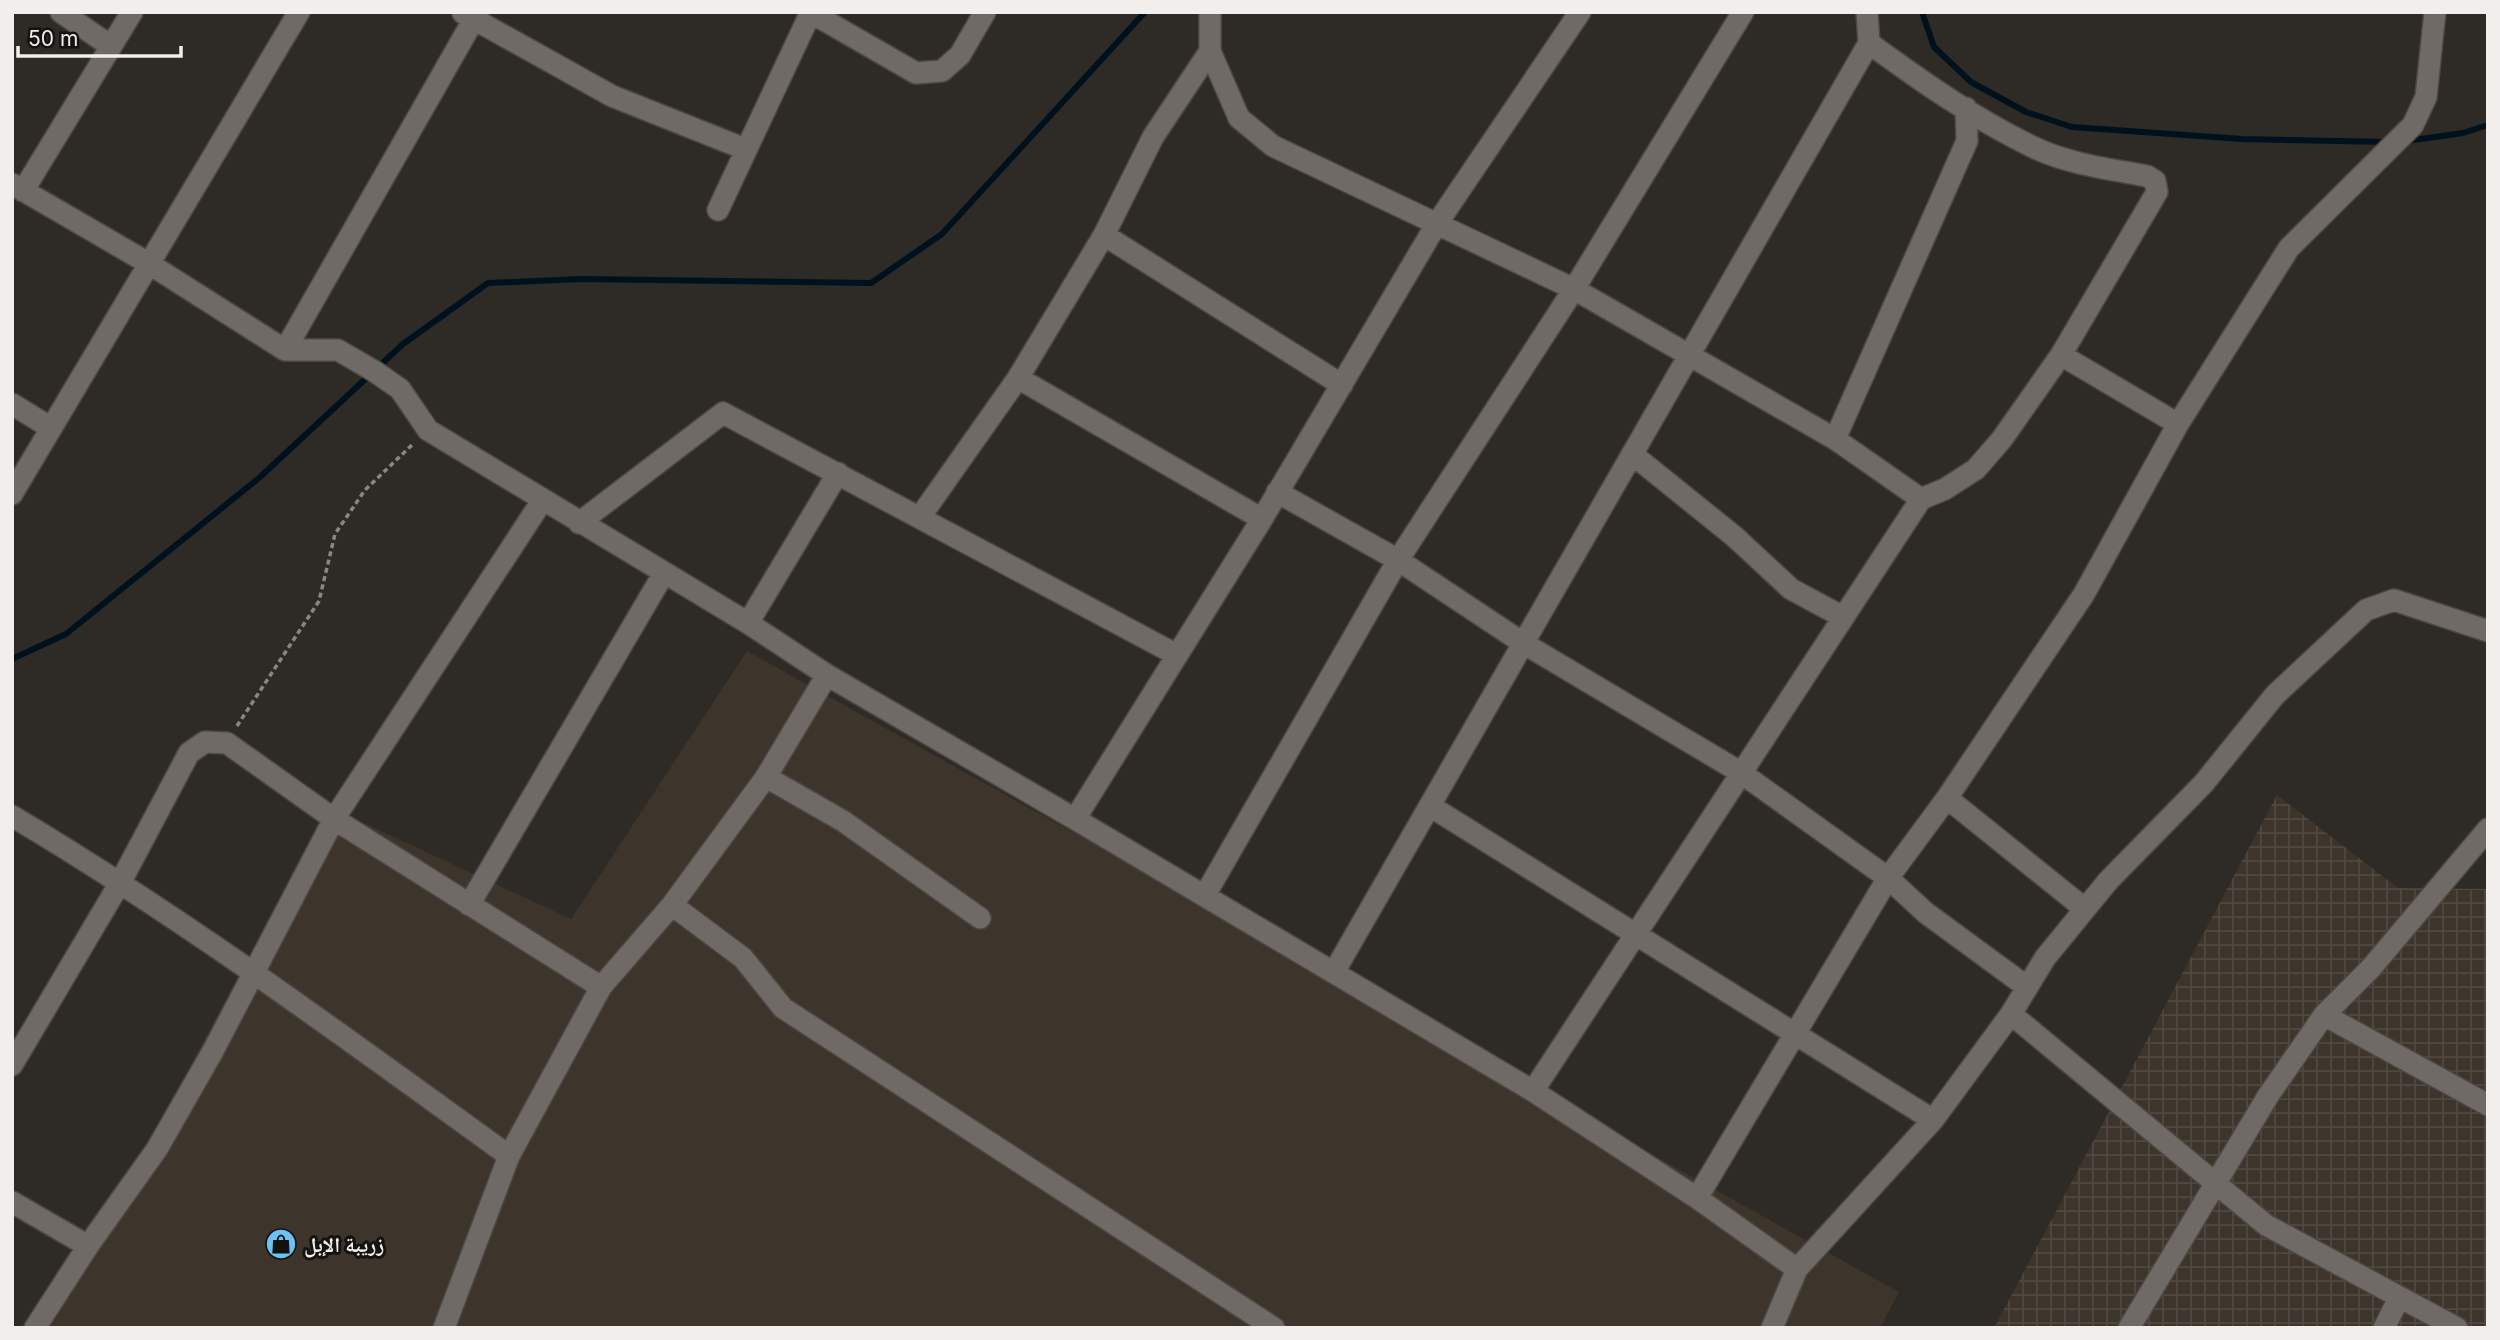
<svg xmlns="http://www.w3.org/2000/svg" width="2500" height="1340" font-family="Inter,'Noto Naskh Arabic',sans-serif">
	<defs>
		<pattern id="industrial-grid" width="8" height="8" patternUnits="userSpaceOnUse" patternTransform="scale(1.75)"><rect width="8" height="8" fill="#3d342b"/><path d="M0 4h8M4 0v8" fill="none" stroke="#504840"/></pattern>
	</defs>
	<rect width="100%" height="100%" fill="#2e2a25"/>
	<!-- built -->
	<path fill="#3d342b" d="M 747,651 L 1899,1292 L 1880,1328 L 50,1328 L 329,807 L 571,919 Z"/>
	<!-- industrial -->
	<path fill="url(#industrial-grid)" d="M 2277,795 L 2398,888 L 2488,889 L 2488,1328 L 1994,1328 Z"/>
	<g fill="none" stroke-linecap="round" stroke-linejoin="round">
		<!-- stream -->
		<path stroke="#00111e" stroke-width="6" d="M 1922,12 L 1934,47 L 1971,82 L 2026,112 L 2072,127 L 2242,139 L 2389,142
			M 2407,141 L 2463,133 L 2488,125
			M 12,659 L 66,634 L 259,478 L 403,344 L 488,283 L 580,279 L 871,283 L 942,234 L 1145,12"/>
		<!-- minor casing -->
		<g stroke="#4b4744" stroke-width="24">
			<path id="minor" d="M 61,12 L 109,45
				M 810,12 L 916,73 L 942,71 L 960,55 L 985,12
				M 1210,12 L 1210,51 L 1239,118 L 1273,146 L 1574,289 L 1835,439 L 1921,499
				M 463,13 L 612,96 L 745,149
				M 12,184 L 148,263 L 285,350 L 338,350 L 374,371 L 400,389 L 428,430 L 748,623 L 827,675 L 1075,819 L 1533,1091 L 1697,1198 L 1797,1269
				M 23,191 L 132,12
				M 718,210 L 811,12
				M 1104,235 L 1342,385
				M 285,350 L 478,12
				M 2061,355 L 2178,424
				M 1018,378 L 1262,519
				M 12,404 L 51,428
				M 1835,439 L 1967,141 L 1966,108
				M 1632,454 L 1735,537 L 1791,589 L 1843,617
				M 1277,492 L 1398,560 L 1523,643 L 1740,772 L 1888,878 L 1926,913 L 2027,987
				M 12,494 L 299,12
				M 920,517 L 1018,378 L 1104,235 L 1153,137 L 1210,51
				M 579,523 L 723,413 L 1177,655
				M 748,623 L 838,473
				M 766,777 L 843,821 L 980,918
				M 1947,798 L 2085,909
				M 1430,806 L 1933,1120
				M 12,816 C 185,919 346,1038 509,1156
				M 1075,819 L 1262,519 L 1436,225 L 1580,12
				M 1205,895 L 1398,560 L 1574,289 L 1743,12
				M 469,905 L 664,573
				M 672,905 L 743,958 L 783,1008 L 1274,1328
				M 1334,972 L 1869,43 L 1867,12
				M 2011,1014 L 2266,1225 L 2457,1328
				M 2324,1015 L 2488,1105
				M 12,1065 L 121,881 L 189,753 L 205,742 L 227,743 L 334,819 L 601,987
				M 1533,1091 L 1921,499 L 1945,489 L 1976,469 L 2002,439 L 2061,355 L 2157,192 L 2155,181 L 2147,176 C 2109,169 2068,164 2033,147 C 1975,119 1921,81 1869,43
				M 1697,1198 L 1888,878 L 1947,798 L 2084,594 L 2178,424 L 2289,248 L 2413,125 L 2426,97 L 2435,12
				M 12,1202 L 88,1246
				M 35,1328 L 88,1246 L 157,1149 L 213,1051 L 334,819 L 542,501
				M 444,1328 L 509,1156 L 601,987 L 672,905 L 766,777 L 827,675
				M 1772,1328 L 1797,1269 L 1933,1120 L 2011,1014 L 2045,958 L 2108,881 L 2204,783 L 2275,695 L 2366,610 L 2394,600 L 2488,631
				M 2129,1328 L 2268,1096 L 2324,1015 L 2371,968 L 2488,829
				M 2384,1328 L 2399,1298"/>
		</g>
		<!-- path -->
		<path stroke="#8a8783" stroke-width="3.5" stroke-dasharray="5 3.5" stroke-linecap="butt" d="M 237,726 L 319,601 L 335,534 L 365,490 L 413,444"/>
		<!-- minor -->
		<use href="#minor" stroke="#6f6a65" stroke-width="21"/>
	</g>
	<!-- icons -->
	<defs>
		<g id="shop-disc" transform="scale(1.575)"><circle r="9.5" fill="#6ac3f1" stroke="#151311"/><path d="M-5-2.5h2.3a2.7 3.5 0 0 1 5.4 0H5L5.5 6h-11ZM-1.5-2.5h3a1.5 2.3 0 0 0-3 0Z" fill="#111"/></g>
	</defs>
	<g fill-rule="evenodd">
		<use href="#shop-disc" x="281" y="1244"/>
	</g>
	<g text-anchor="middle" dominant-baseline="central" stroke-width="6" stroke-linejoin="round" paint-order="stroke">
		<!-- poi labels -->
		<g font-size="21" font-weight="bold" fill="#f1eeeb" stroke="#151311" text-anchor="start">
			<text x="304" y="1244">زريبة الإبل</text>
		</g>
	</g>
	<!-- border -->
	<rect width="2500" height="1340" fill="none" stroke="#f1eeeb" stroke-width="28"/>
	<!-- scale -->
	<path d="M18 46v10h163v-10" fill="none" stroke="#f1eeeb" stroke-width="3.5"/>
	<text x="28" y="46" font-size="21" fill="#f1eeeb" stroke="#151311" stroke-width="5" paint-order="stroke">50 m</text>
</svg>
